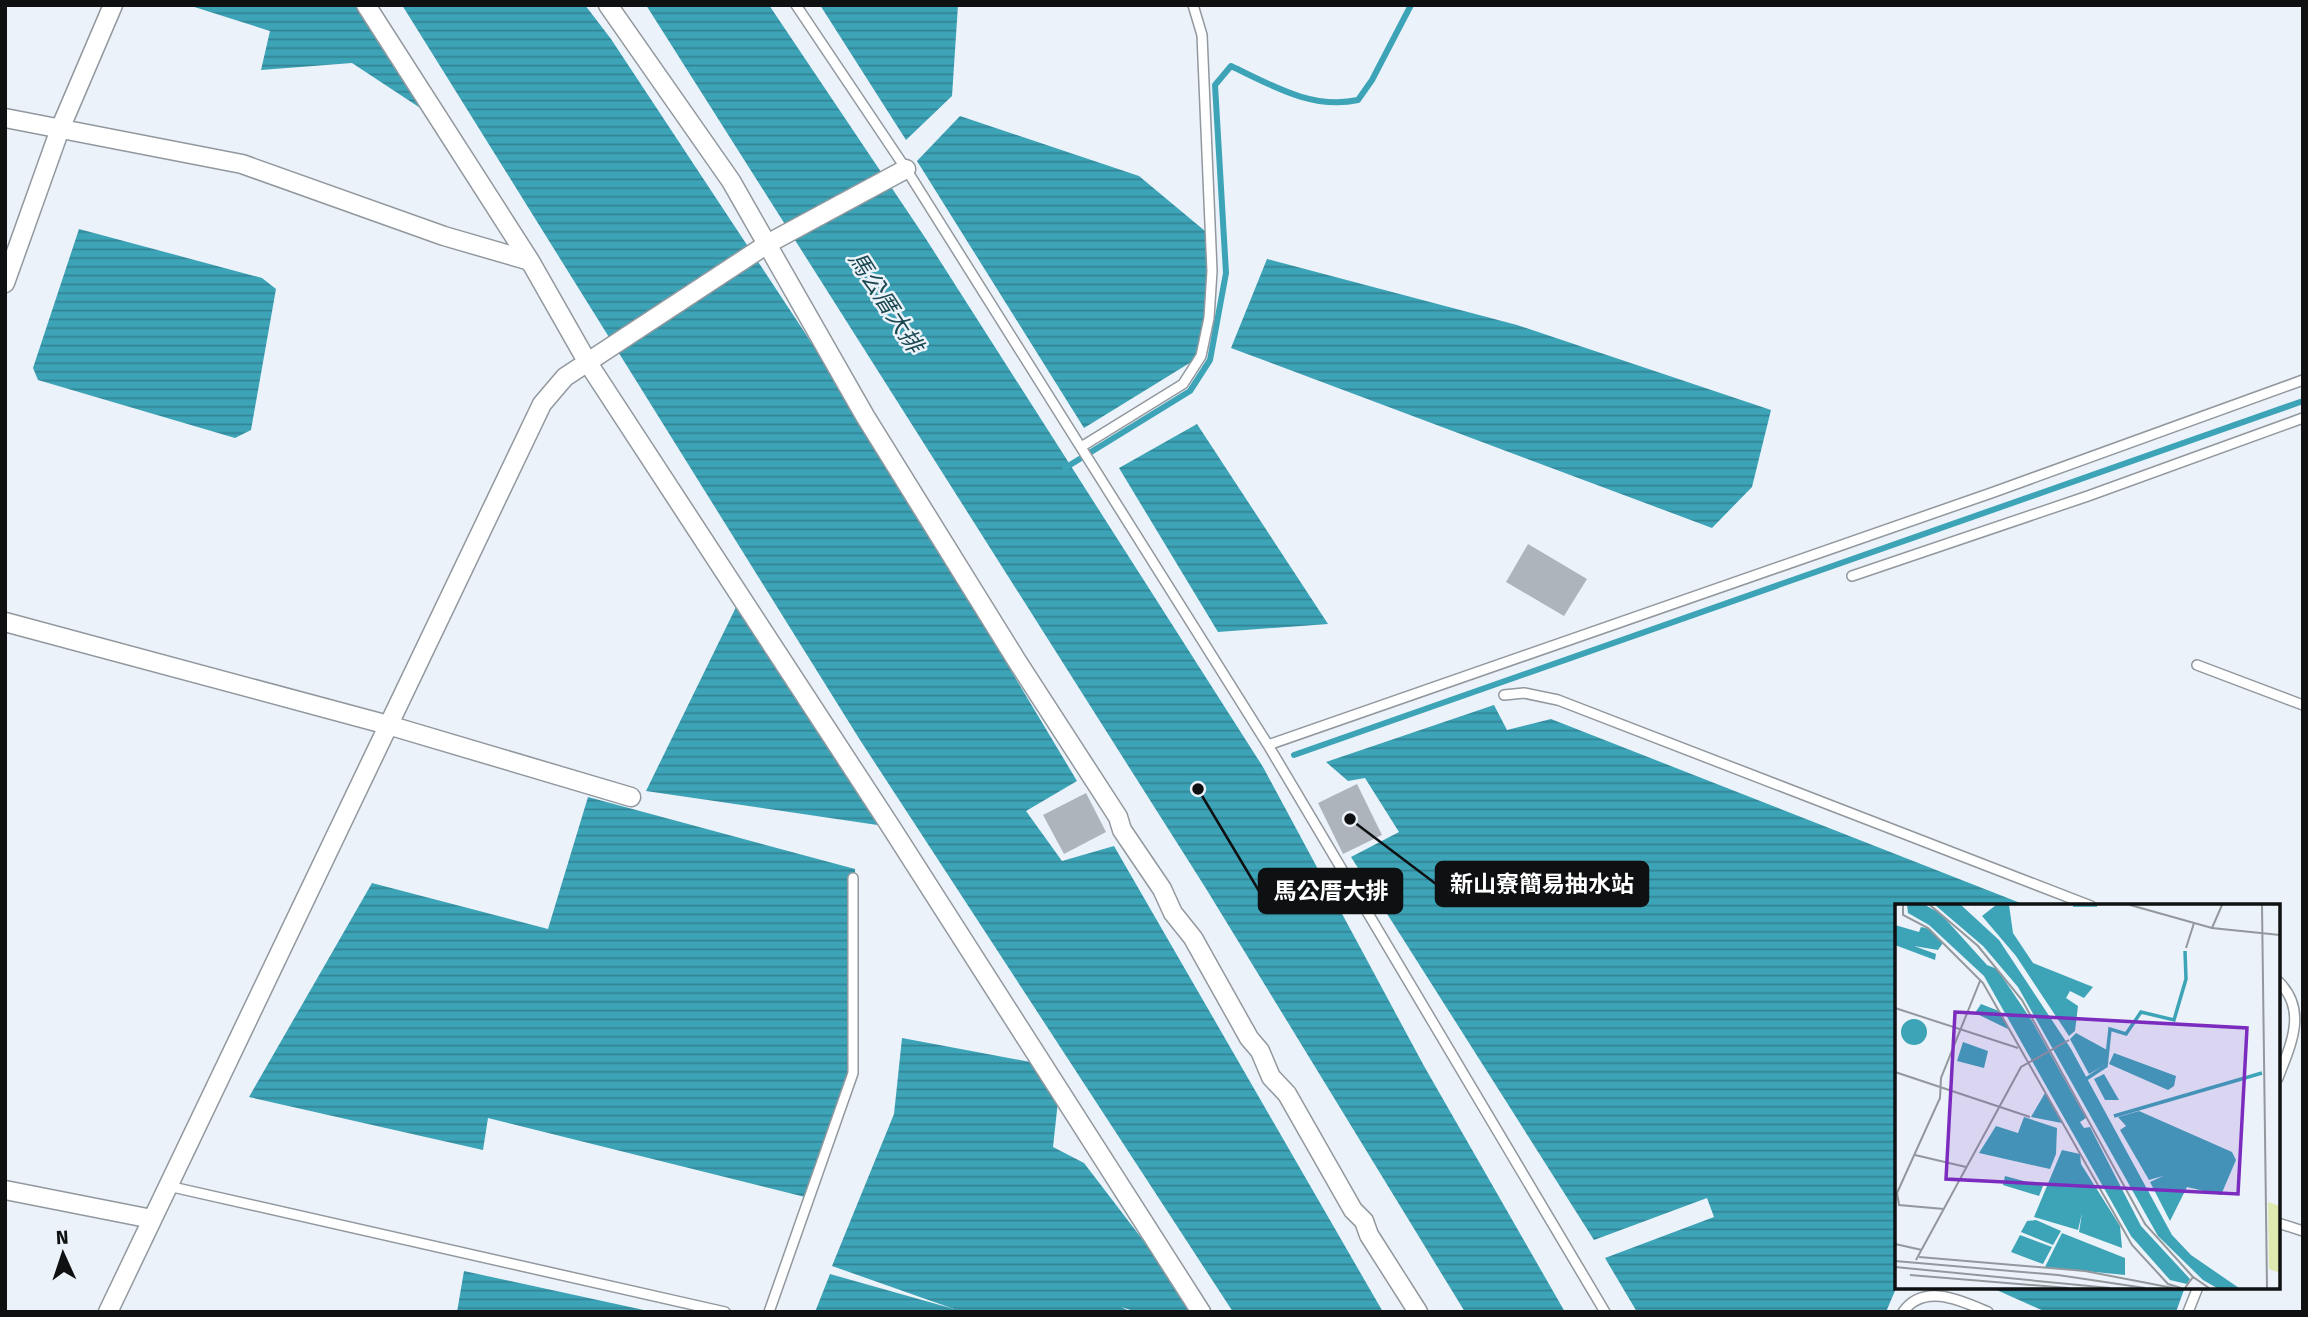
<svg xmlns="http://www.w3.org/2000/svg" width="2308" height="1317" font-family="'Fira Sans','Noto Sans TC',sans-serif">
	<defs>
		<pattern id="water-rules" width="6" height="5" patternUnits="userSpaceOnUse" patternTransform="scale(1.75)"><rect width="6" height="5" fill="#3da4b8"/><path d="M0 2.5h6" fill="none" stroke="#328494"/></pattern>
	</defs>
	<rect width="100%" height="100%" fill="#ebf2f9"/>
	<!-- water -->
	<path fill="url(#water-rules)" d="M 188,5 L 365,5 L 440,121 L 352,63 L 261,70 L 270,31 Z
		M 402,5 L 585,5 L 611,39 L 850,401 L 1077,781 L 1026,811 L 1062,861 L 1114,846 L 1383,1312 L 1233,1312 L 860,740 Z
		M 646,5 L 769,5 L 926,239 L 1263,767 L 1424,1066 L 1565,1312 L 1465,1312 L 1205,887 Z
		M 820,5 L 958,5 L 952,96 L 906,140 Z
		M 960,116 L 1139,176 L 1211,236 L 1201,356 L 1084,428 L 917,161 Z
		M 79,229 L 262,278 L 276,289 L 251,430 L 235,438 L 38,380 L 33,368 Z
		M 1267,259 L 1517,325 L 1771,410 L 1752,487 L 1712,528 L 1231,348 Z
		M 1197,424 L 1328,624 L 1218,632 L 1119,468 Z
		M 740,599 L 891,827 L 646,791 Z
		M 1494,705 L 1507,730 L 1551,719 L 2028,906 L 1897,906 L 1897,1286 L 1886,1312 L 1637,1312 L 1605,1258 L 1714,1217 L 1707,1198 L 1594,1240 L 1351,857 L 1399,832 L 1365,778 L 1348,781 L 1326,762 Z
		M 588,797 L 855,869 L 858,1076 L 813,1199 L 488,1118 L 483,1150 L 249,1097 L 372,883 L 548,929 Z
		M 902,1038 L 1041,1064 L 1059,1092 L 1053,1147 L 1084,1163 L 1198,1312 L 1137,1312 L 1121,1307 L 1131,1312 L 815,1312 L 830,1274 L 954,1309 L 832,1266 L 894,1114 Z
		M 464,1271 L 653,1312 L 457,1312 Z
		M 1990,1287 L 2185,1287 L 2176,1312 L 2046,1312 Z"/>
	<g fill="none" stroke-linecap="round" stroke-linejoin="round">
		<!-- stream -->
		<path stroke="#3da4b8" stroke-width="6" d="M 1065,468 L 1190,391 L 1210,360 L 1226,273 L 1215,85 L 1231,66 C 1271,85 1312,110 1358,100 L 1372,80 L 1411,5
			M 1294,755 L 2303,401"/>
	</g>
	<!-- building -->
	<path fill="#aeb4bb" d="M 1528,544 L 1587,579 L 1564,616 L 1506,582 Z
		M 1357,784 L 1382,835 L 1343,854 L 1318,803 Z
		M 1086,793 L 1106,832 L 1064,854 L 1043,815 Z"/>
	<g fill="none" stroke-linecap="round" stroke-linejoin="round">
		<!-- service casing -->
		<g stroke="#91989e" stroke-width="12">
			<path id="service" d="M 796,5 L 906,169 L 1268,745 L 1605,1312
				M 1081,447 L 1183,384 L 1201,356 L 1209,318 L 1212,271 L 1202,35 L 1193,5
				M 1852,576 L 2088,496 L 2303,418
				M 2197,665 L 2303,705
				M 1504,695 L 1524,693 L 1558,700 L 2091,906
				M 1268,745 L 1994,492 L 2303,380
				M 2278,981 C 2308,1010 2291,1044 2278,1078
				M 168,1186 L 725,1312
				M 2278,1223 L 2303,1231
				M 769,1312 L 853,1073 L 853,878
				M 1903,1312 C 1924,1282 1962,1301 1988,1312
				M 2188,1312 L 2198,1287"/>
		</g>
		<!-- minor casing -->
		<g stroke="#91989e" stroke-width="21">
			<path id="minor" d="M 366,5 L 530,261 L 588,363 L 891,827 L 1201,1312
				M 608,5 L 731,181 L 865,416 L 1017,661 L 1118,817 L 1122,830 L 1162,889 L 1173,913 L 1193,938 L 1249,1038 L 1260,1051 L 1271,1077 L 1287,1094 L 1353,1210 L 1364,1221 L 1369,1235 L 1418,1312
				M 5,118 L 242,164 L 444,236 L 530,261
				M 5,283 L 60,129 L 113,5
				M 5,622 L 388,725 L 631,797
				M 5,1190 L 152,1219
				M 108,1312 L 542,404 L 565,377 L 769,243 L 906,169"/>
		</g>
		<!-- service -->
		<use href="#service" stroke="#fff" stroke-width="9"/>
		<!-- minor -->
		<use href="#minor" stroke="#fff" stroke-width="18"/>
	</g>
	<g text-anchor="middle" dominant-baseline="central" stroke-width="5" stroke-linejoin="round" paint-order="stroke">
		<!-- water labels -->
		<g font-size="23" font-style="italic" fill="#1b4851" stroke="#ebf2f9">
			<text transform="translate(886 302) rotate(57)">馬公厝大排</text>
		</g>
	</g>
	<!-- overview -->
	<g transform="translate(1895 904)">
		<rect width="385" height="385" fill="#ebf2f9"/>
		<path d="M 373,298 L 385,302 L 385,369 L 374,365 Z" fill="#deeaaf"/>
		<path d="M 12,1 L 30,1 L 45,9 L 92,61 L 102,65 L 137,117 L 191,214 L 185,218 L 189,224 L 195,223 L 246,322 L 295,375 L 292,380 L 275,376 L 236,332 L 89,72 L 34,21 L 13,9 ZM 40,1 L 66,1 L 104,36 L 176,145 L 277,331 L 296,351 L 344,384 L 322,384 L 308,376 L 263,332 L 123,83 L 88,42 ZM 101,1 L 114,1 L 118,29 L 138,59 L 198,83 L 189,94 L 175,87 L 171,94 L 183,102 L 180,127 L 174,132 L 121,52 L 87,12 ZM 0,21 L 24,28 L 26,23 L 35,25 L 48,39 L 43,46 L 19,42 L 41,50 L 40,56 L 0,41 ZM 86,100 L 104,107 L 115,126 L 80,109 ZM6 128a13 13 0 1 1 26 0a13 13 0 1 1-26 0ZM 181,129 L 212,146 L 210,161 L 194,170 L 175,135 ZM 68,138 L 93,147 L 89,164 L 62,157 ZM 219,149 L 281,172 L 279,182 L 273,186 L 214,160 ZM 209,170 L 224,196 L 210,196 L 199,175 ZM 150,189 L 167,219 L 136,213 ZM 244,207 L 337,248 L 341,256 L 326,291 L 292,283 L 275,317 L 255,278 L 268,272 L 254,276 L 225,226 L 231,222 L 223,213 ZM 129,213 L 162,224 L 161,250 L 155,265 L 84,249 L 101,222 L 123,229 ZM 167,246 L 185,250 L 186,260 L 225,322 L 227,344 L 184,328 L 187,309 L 183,326 L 139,313 ZM 110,272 L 148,282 L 144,292 L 108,281 ZM 141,316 L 166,327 L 158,341 L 126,328 L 132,317 ZM 167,329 L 230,354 L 230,371 L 150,363 ZM 125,331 L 157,343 L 148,360 L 116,348 Z" fill="#3da4b8"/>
		<path fill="none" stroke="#3da4b8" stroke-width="3.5" d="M 178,1 L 202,1M 191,175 L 211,162 L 215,125 L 231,130 L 246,108 L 279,116 L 291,75 L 290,47M 219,212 L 367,169"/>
		<path fill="none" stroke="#93989d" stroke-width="2" d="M 8,1 L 8,11 L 33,24 L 88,79 L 237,341 L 273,380 L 286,384M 35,1 L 83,42 L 127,96 L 250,320 L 298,373M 235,1 L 317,24 L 385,31M 367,1 L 372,384M 317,24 L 327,1M 291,44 L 299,19M 0,104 L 123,144M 0,168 L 135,213M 20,251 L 71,263M 49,305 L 4,301 L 2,289 L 45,194 L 46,174 L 85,77M 0,340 L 27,346M 24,353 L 190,367 L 278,384M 21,356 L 126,163 L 174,136M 0,357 L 163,371 L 250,384M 0,363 L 215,384M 15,371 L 174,384M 290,384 L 298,373 L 314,384"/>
		<path fill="#7b2cbf" fill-opacity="0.15" stroke="#7b2cbf" stroke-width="3.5" d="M 60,108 L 352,124 L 343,290 L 51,275 Z"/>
		<rect width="385" height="385" fill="none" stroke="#0e1012" stroke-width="3.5"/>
	</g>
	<!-- callouts -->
	<path fill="none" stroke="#0e1012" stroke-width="2.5" d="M1350 819L1436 884M1198 789L1259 891"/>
	<g fill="#0e1012" stroke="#ebf2f9" stroke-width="2.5">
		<circle cx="1350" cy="819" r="7"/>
		<circle cx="1198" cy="789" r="7"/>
	</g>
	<g fill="#0e1012" stroke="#0e1012" stroke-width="2.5">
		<rect x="1436" y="862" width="212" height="44" rx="7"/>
		<rect x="1259" y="869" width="143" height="44" rx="7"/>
	</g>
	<g font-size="23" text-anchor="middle" font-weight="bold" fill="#fff">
		<text x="1542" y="892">新山寮簡易抽水站</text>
		<text x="1331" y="899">馬公厝大排</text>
	</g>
	<!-- border -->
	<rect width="2308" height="1317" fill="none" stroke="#0e1012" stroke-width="14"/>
	<!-- north arrow -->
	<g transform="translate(63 1254) rotate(357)" stroke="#ebf2f9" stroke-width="5" paint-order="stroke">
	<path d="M0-5L12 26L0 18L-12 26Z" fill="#0e1012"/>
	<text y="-10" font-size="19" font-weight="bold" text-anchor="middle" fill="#0e1012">N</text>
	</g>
</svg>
